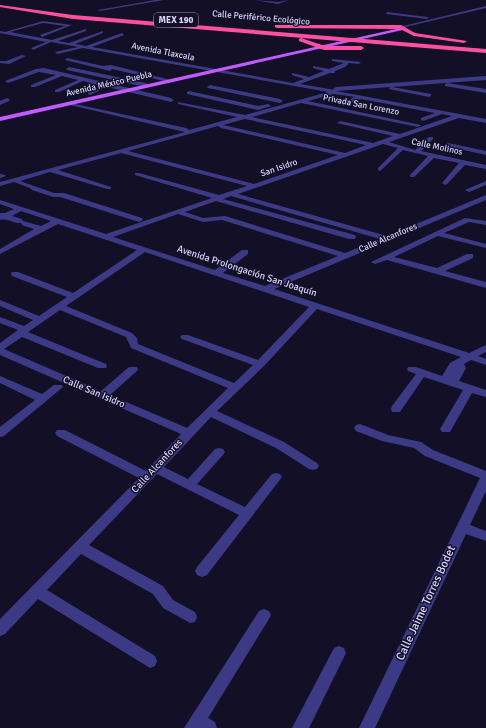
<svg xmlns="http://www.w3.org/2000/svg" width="486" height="728" font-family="Signika,sans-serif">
	<rect width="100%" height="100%" fill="#130f26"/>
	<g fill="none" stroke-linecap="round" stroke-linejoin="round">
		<!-- minor -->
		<path fill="#3d3a85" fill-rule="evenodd" d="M 155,0 L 164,0 L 100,11 L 98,10 Z
			M 254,0 L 278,2 L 289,0 L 278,4 Z
			M 486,6 L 486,8 L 401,28 L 399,27 Z
			M 387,12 L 427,17 L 429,18 L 427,19 L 386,14 Z
			M 43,21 L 72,25 L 42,37 L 40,35 L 65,26 L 43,23 L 10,32 L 52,40 L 86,29 L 86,31 L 58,41 L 69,43 L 103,31 L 103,33 L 75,44 L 86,46 L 122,33 L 124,35 L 92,47 L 293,83 L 304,79 L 292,75 L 292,73 L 309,77 L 324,71 L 313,68 L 313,66 L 329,69 L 344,63 L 332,61 L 332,59 L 361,62 L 359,64 L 349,63 L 345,67 L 335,71 L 335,73 L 330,73 L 300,84 L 335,90 L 333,89 L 336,87 L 486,76 L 486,80 L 392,87 L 431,94 L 431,96 L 429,97 L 389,89 L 390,87 L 336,91 L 486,119 L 486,123 L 459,118 L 389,142 L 415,150 L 429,137 L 433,137 L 433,139 L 421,151 L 486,165 L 486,169 L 465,165 L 447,184 L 445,185 L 442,183 L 459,163 L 434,158 L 414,177 L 410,177 L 410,175 L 428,156 L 403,150 L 380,171 L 378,170 L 378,168 L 398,148 L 383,144 L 238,194 L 387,236 L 486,195 L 486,200 L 274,289 L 469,353 L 486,345 L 486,352 L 478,356 L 486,359 L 486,365 L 471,360 L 464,364 L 466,368 L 459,381 L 486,390 L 486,397 L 472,393 L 450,432 L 442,432 L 440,429 L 463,390 L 424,377 L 400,412 L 392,412 L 391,409 L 392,406 L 416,374 L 408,371 L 407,369 L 408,367 L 416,367 L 442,376 L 450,363 L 461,357 L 317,309 L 264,366 L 217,411 L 284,442 L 317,463 L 319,466 L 317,469 L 313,470 L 309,469 L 276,448 L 211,417 L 164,467 L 188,479 L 215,449 L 219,448 L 223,449 L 225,452 L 223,455 L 197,484 L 245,507 L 272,474 L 276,473 L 280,474 L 282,477 L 207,575 L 202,577 L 197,575 L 195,571 L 197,567 L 239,515 L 157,474 L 89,545 L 163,586 L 173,600 L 195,612 L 197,617 L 195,622 L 190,623 L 163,608 L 153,594 L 81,554 L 47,590 L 155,656 L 157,661 L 155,666 L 150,668 L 38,599 L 5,634 L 0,636 L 0,619 L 139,478 L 57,436 L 55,433 L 57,430 L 65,430 L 146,471 L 181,434 L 0,355 L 0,343 L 18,330 L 0,323 L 0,317 L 24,326 L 33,320 L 0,306 L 0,300 L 39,316 L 67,297 L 12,276 L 11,274 L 12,272 L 18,272 L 73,293 L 137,250 L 58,224 L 0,254 L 0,249 L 34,229 L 22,225 L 21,223 C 13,224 9,218 0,220 L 0,213 L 5,213 L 14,209 L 0,204 L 0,200 L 106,234 L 212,198 L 135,175 L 135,173 L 139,173 L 219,195 L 247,186 L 121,153 L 58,170 L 111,187 L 111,189 L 107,189 L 50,172 L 20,181 L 54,193 L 64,193 L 142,218 L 143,220 L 139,222 L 60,197 L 53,197 L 32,190 L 30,188 L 14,182 L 0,186 L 0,182 L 185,132 L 66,104 L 66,102 L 186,128 L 189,130 L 237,117 L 178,104 L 178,102 L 245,115 L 328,92 L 83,48 L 57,54 L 55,52 L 78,47 L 51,42 L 33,50 L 31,48 L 46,42 L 0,33 L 0,31 L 5,32 ZM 334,94 L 355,97 L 341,103 L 340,104 L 343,106 L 361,99 L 435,113 L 421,118 L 421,120 L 423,121 L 442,114 L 452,116 L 400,134 L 340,121 L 337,123 L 393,136 L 373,143 L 252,117 L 301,103 L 418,127 L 421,125 L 308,101 ZM 245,119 L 366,145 L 345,153 L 223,125 ZM 218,126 L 221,128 L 338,155 L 254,184 L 128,151 ZM 231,196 L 380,239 L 345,253 L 225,216 L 203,218 L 185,212 L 216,201 L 349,239 L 355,239 L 356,237 L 355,235 L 223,199 ZM 21,211 L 51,221 L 41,226 L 23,221 L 22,219 L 12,216 ZM 178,214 L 203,222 L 222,220 L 338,256 L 265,286 L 223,273 L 248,254 L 248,250 L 242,250 L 215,270 L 113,237 ZM 145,252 L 309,307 L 258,360 L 188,335 L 182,335 L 180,337 L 182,339 L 253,365 L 234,383 L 138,344 L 137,338 L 132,333 L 66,306 ZM 60,310 L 126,337 L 131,348 L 228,388 L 187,428 L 110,395 L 137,371 L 138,369 L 137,367 L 129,367 L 101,391 L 4,349 L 22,337 L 98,368 L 106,368 L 107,366 L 106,364 L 28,332 Z
			M 22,55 L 26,56 L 9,64 L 0,63 L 0,61 L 6,61 Z
			M 67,58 L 103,66 L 111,65 L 171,80 L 168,82 L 112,69 L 110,71 L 65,60 Z
			M 69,67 L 146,83 L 149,85 L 146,87 L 67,70 L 66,69 Z
			M 44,68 L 171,98 L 174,100 L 171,102 L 107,87 L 90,95 L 88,94 L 88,92 L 101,86 L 83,81 L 59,92 L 55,92 L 55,90 L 78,80 L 62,76 L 35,87 L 31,87 L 31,85 L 56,75 L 39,72 L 8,83 L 5,81 L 36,69 Z
			M 447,83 L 486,89 L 486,93 L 445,86 L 445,84 Z
			M 210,85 L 280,99 L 283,101 L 280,103 L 208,88 L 207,87 Z
			M 189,91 L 258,106 L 268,104 L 271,106 L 258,110 L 187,94 L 187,92 Z
			M 7,98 L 10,100 L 9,101 L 0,105 L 0,101 Z
			M 448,143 L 486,151 L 486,155 L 446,146 L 445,145 Z
			M 0,174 L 5,175 L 6,176 L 0,178 Z
			M 486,181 L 486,185 L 469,192 L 465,190 Z
			M 465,218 L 486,221 L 486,225 L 469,222 L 444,233 L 486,244 L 486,248 L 438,236 L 394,257 L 437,268 L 467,254 L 473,254 L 473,258 L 445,271 L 486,282 L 486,288 L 387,260 L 375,264 L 371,262 Z
			M 0,376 L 42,394 L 54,385 L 62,385 L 63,387 L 4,436 L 0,437 L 0,427 L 35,400 L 0,383 Z
			M 360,424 L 388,435 L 421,442 L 433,450 L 486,471 L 486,491 L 470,525 L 486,531 L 486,541 L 466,534 L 375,728 L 359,728 L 480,478 L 425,456 L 414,448 L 382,441 L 356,431 L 354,428 L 356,425 Z
			M 264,609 L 269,611 L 271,615 L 269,619 L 208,718 L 215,722 L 217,728 L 184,728 L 259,611 Z
			M 339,646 L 344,648 L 346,653 L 309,728 L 292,728 L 334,648 Z"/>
		<!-- major -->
		<path fill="#c25bff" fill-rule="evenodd" d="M 405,27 L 407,29 L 0,121 L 0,117 Z"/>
		<!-- highway -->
		<path fill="#ff4fa3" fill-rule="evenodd" d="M 0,5 L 73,15 L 486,49 L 486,53 L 73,19 L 0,7 Z
			M 275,25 L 401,25 L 415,33 L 467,41 L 464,43 L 414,36 L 400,29 L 277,28 L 275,27 Z
			M 301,38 L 325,46 L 361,46 L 364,48 L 361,50 L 324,50 L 299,41 L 299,39 Z"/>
	</g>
	<g text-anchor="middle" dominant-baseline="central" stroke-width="3" stroke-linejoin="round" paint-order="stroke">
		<!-- far-street labels -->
		<g font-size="9" fill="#d9d4ff" stroke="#130f26">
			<text transform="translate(261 18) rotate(5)">Calle Periférico Ecológico</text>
			<text transform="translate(163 52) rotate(11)">Avenida Tlaxcala</text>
			<text transform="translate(109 84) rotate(-13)">Avenida México Puebla</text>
			<text transform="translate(361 105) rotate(11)">Privada San Lorenzo</text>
			<text transform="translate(437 147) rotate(12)">Calle Molinos</text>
			<text transform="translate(279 168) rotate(-19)">San Isidro</text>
			<text transform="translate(388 238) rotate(-23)">Calle Alcanfores</text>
		</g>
		<!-- shield labels -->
		<rect fill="#130f26" stroke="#9e99be" stroke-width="1" x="154" y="13" width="44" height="14" rx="3"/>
		<g font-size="9" font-weight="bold" fill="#d9d4ff">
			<text x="176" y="20">MEX 190</text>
		</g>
		<!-- street labels -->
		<g font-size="10" fill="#d9d4ff" stroke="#130f26">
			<text transform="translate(247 271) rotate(18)">Avenida Prolongación San Joaquín</text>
			<text transform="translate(94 392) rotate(23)">Calle San Isidro</text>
			<text transform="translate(157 466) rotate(-47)">Calle Alcanfores</text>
		</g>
		<!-- near-street labels -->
		<g font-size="12" fill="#d9d4ff" stroke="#130f26">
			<text transform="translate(426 603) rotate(-65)">Calle Jaime Torres Bodet</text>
		</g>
	</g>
</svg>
